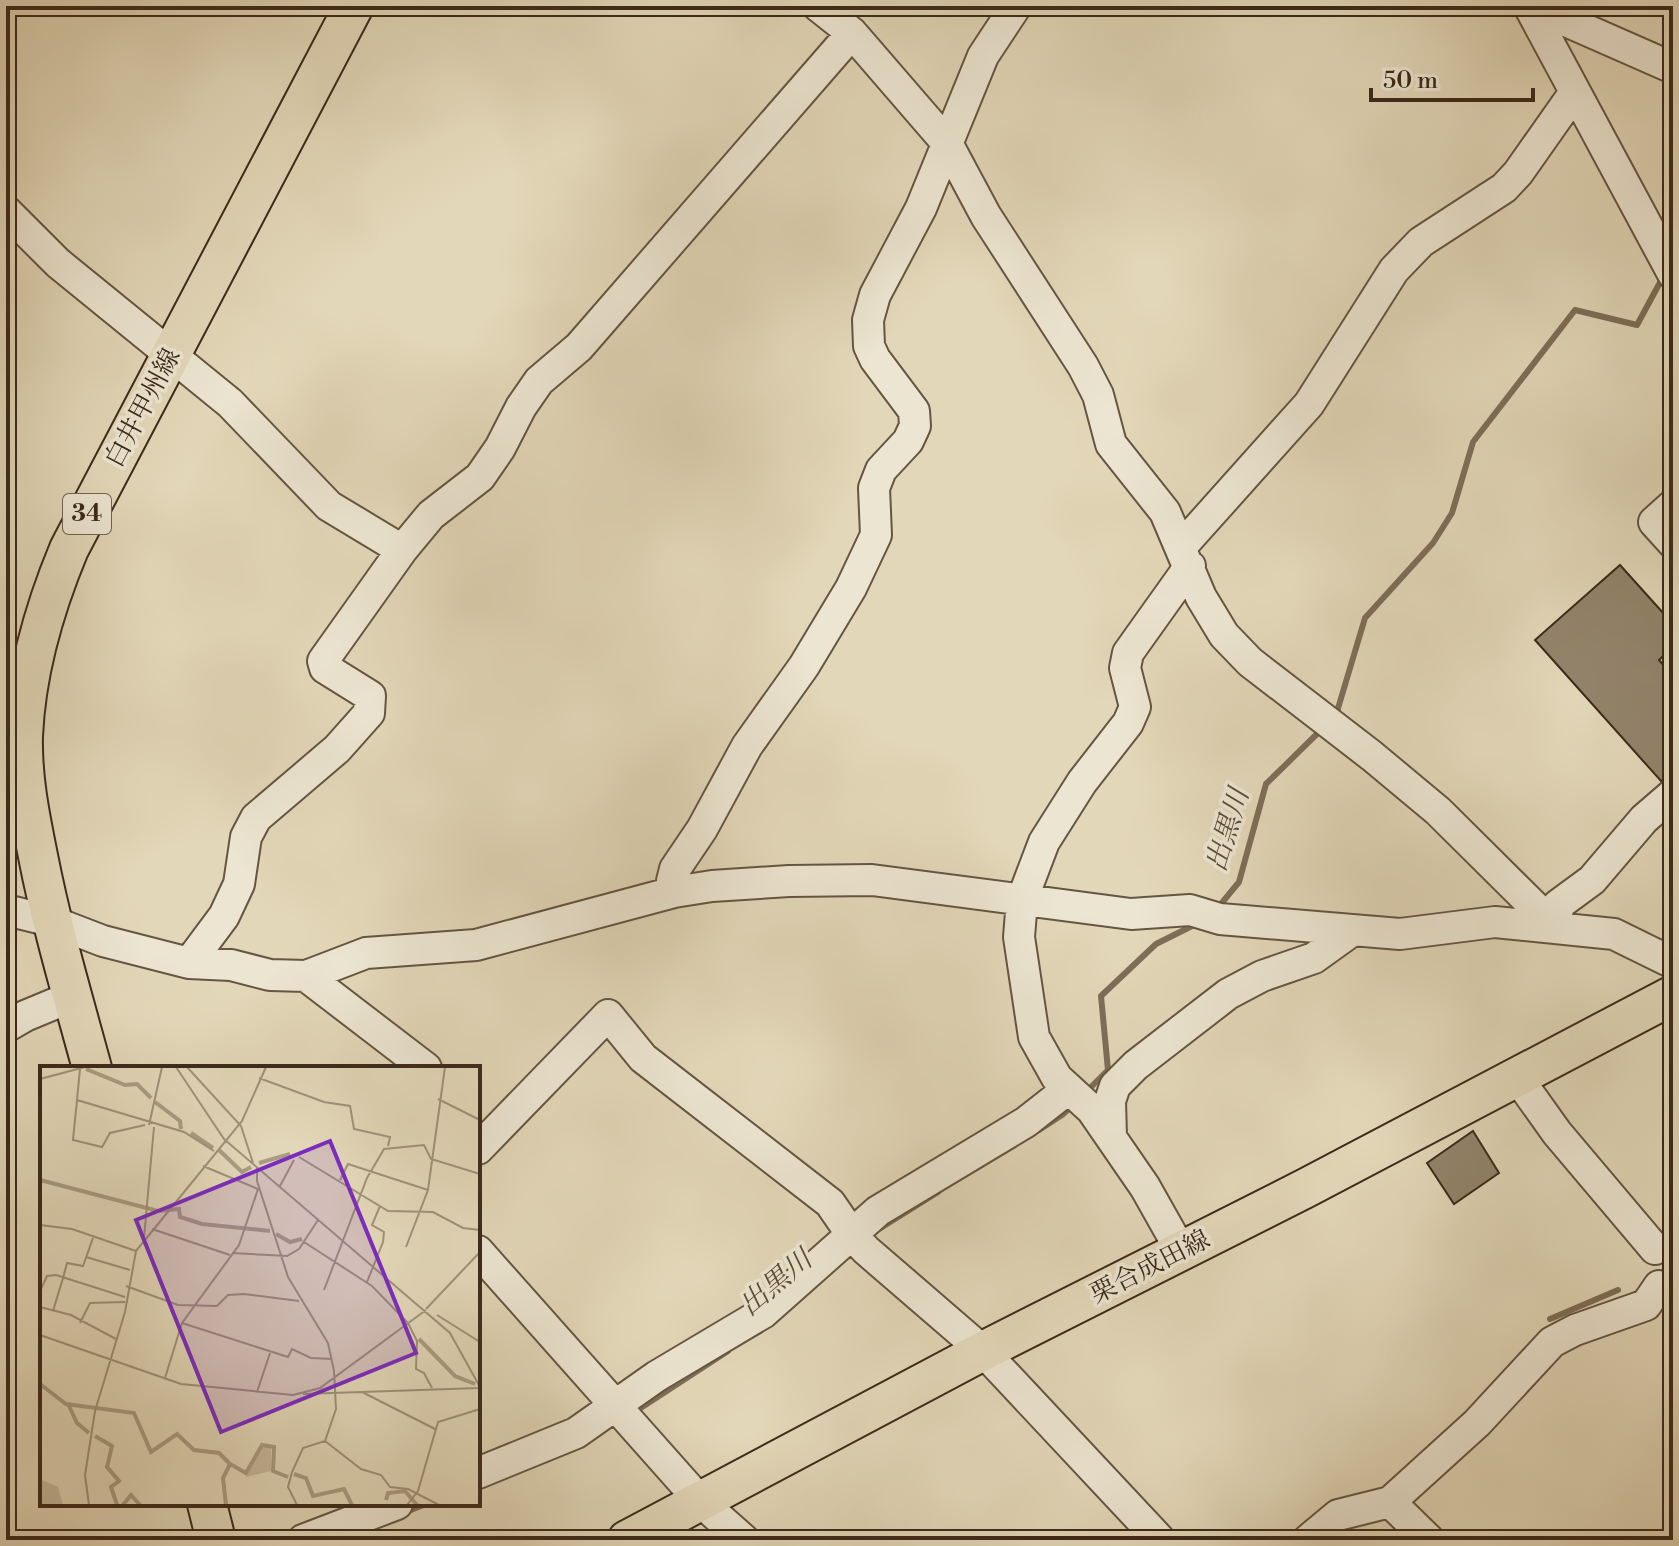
<svg xmlns="http://www.w3.org/2000/svg" width="1679" height="1546" font-family="'Libre Bodoni','Noto Serif JP',serif">
	<rect width="100%" height="100%" fill="#e2d7b8"/>
	<filter id="stains"><feTurbulence type="fractalNoise" baseFrequency=".0025" numOctaves="4"/><feColorMatrix values="0 0 0 0 .2 0 0 0 0 .09 0 0 0 0 .02 0 0 0 .5 -.17"/></filter>
	<radialGradient id="worn" r=".72"><stop offset=".6" stop-color="#630" stop-opacity="0"/><stop offset="1" stop-color="#630" stop-opacity=".3"/></radialGradient>
	<g fill="none" stroke-linecap="round" stroke-linejoin="round">
		<!-- stream -->
		<path stroke="#7d6e58" stroke-width="6" d="M 1336,715 L 1365,618 L 1433,543 L 1452,513 L 1473,442 L 1575,310 L 1637,325 L 1664,275
			M 1216,910 L 1239,882 L 1266,784 L 1322,729
			M 1086,1092 L 1108,1070 L 1101,996 L 1156,944 L 1198,923
			M 1039,1130 L 1062,1115 L 1072,1106
			M 879,1229 L 938,1192
			M 1550,1319 L 1618,1290
			M 633,1413 L 728,1351
			M 403,1513 L 426,1504"/>
	</g>
	<!-- building -->
	<path fill="#92846c" stroke="#3b2a1a" stroke-width="2" d="M 1620,565 L 1673,624 L 1673,647 L 1659,660 L 1673,676 L 1673,773 L 1661,781 L 1535,640 Z
		M 1473,1131 L 1499,1173 L 1454,1204 L 1427,1163 Z"/>
	<g fill="none" stroke-linecap="round" stroke-linejoin="round">
		<!-- minor casing -->
		<g stroke="#655542" stroke-width="34">
			<path id="minor" d="M 818,6 L 852,33 L 947,143 L 986,216 L 1083,366 L 1098,395 L 1111,444 L 1165,512 L 1201,597 L 1224,635 L 1250,662 L 1372,756 L 1438,811 L 1556,928
				M 1529,6 L 1673,274
				M 1532,6 L 1673,68
				M 6,211 L 58,263 L 230,403 L 329,506 L 402,550
				M 1673,505 L 1654,522 L 1673,543
				M 1181,547 L 1309,404 L 1394,270 L 1421,242 L 1504,188 L 1518,173 L 1575,92
				M 674,892 L 672,881 L 675,869 L 702,829 L 747,746 L 804,666 L 851,588 L 876,535 L 874,488 L 881,470 L 908,441 L 915,426 L 914,411 L 875,359 L 869,346 L 868,320 L 875,295 L 921,208 L 983,56 L 1016,6
				M 6,910 L 51,921 L 103,941 L 189,963 L 231,965 L 270,975 L 306,976 L 366,953 L 476,945 L 674,892 L 712,886 L 789,881 L 872,880 L 1131,914 L 1190,910 L 1220,919 L 1400,934 L 1495,922 L 1614,934 L 1673,963
				M 1556,928 L 1558,905 L 1592,880 L 1644,819 L 1673,794
				M 189,963 L 224,916 L 239,884 L 246,837 L 256,818 L 337,749 L 369,713 L 370,696 L 325,668 L 323,661 L 402,550 L 431,515 L 480,477 L 500,448 L 521,407 L 539,381 L 579,347 L 852,33
				M 306,976 L 426,1068
				M 6,1027 L 25,1016 L 73,996
				M 1517,1077 L 1557,1133 L 1655,1249
				M 1111,1137 L 1110,1101 L 1115,1086 L 1136,1065 L 1228,994 L 1262,976 L 1314,958 L 1353,930
				M 478,1149 L 608,1015 L 643,1058 L 830,1203 L 852,1235 L 866,1250 L 983,1351 L 1160,1540
				M 478,1251 L 701,1502 L 744,1540
				M 1181,1251 L 1145,1187 L 1092,1110 L 1057,1078 L 1034,1037 L 1019,937 L 1022,900 L 1044,842 L 1082,782 L 1128,723 L 1135,707 L 1125,668 L 1128,653 L 1190,566
				M 478,1473 L 576,1433 L 657,1376 L 763,1313 L 878,1211 L 1026,1122 L 1068,1089
				M 1390,1502 L 1429,1540
				M 303,1540 L 397,1504
				M 1308,1540 L 1338,1515 L 1390,1502 L 1477,1423 L 1552,1342 L 1575,1330 L 1646,1305 L 1659,1286"/>
		</g>
		<!-- major casing -->
		<g stroke="#3b2a1a" stroke-width="42">
			<path id="major" d="M 92,1068 C 73,998 52,928 38,856 C 30,816 22,778 23,736 C 26,670 44,609 69,549 L 354,6
				M 207,1504 L 216,1540
				M 627,1540 L 983,1351 L 1306,1188 L 1673,995"/>
		</g>
		<!-- minor -->
		<use href="#minor" stroke="#ece5d1" stroke-width="30"/>
		<!-- major -->
		<use href="#major" stroke="#e2d7b8" stroke-width="38"/>
	</g>
	<g text-anchor="middle" dominant-baseline="central" stroke-width="7" stroke-linejoin="round" paint-order="stroke">
		<!-- shield labels -->
		<rect fill="#ece5d1" stroke="#706251" stroke-width="2" x="63" y="494" width="48" height="40" rx="6"/>
		<g font-size="24" font-weight="bold" fill="#3b2a1a">
			<text x="87" y="514">34</text>
		</g>
		<!-- street labels -->
		<g font-size="26" fill="#3b2a1a" stroke="#ece5d1">
			<text transform="translate(143 408) rotate(-62)">白井甲州線</text>
			<text transform="translate(1150 1267) rotate(-27)">栗合成田線</text>
		</g>
		<!-- water labels -->
		<g font-size="28" font-style="italic" fill="#5c4c39" stroke="#ece5d1">
			<text transform="translate(1228 830) rotate(-73)">出黒川</text>
			<text transform="translate(776 1283) rotate(-40)">出黒川</text>
		</g>
	</g>
	<!-- overview -->
	<g transform="translate(40 1066)">
		<rect width="440" height="440" fill="#e2d7b8"/>
		<path d="M 231,379 L 231,405 L 206,411 L 221,382 ZM 0,413 L 18,421 L 23,439 L 0,439 Z" fill="#c6ba9d"/>
		<path fill="none" stroke="#a99c82" stroke-width="4" d="M 46,3 L 85,19 L 97,18 L 111,32M 115,36 L 140,55 L 141,63M 151,67 L 173,82M 179,84 L 202,106 L 211,101M 219,97 L 250,88M 0,114 L 118,145 L 139,143 L 140,151 L 162,158 L 230,165M 236,168 L 250,176 L 262,173M 379,273 L 415,310 L 435,318M 0,318 L 26,338 L 94,347 L 111,386 L 137,368 L 154,384 L 179,387 L 190,398M 28,338 L 37,357 L 49,367M 55,370 L 72,380 L 67,401 L 79,415 L 71,421 L 77,439M 254,408 L 266,412 L 273,430 L 304,423 L 312,439M 346,434 L 348,427 L 365,425 L 377,439M 83,439 L 91,429 L 100,439M 186,439 L 183,412 L 190,398 L 206,407 L 222,379 L 234,381 L 233,405 L 248,411"/>
		<path fill="none" stroke="#9f9279" stroke-width="2" d="M 136,1 L 184,73 L 410,267 L 440,321M 147,1 L 201,60 L 213,97M 40,3 L 37,34 L 144,66 L 174,85M 219,12 L 284,36 L 310,40 L 314,63 L 350,71 L 348,80M 0,13 L 45,1M 398,33 L 440,54M 37,34 L 33,74 L 62,81 L 70,67 L 105,59M 109,59 L 122,1M 259,91 L 348,145 L 393,146 L 423,162 L 440,164M 163,100 L 218,123M 217,102 L 217,115 L 248,211 L 288,277 L 294,305 L 296,343 L 285,375 L 263,382 L 252,406 L 248,421 L 257,439M 300,114 L 308,98 L 388,124M 240,120 L 254,94M 0,159 L 32,163 L 96,185M 112,163 L 190,189M 104,172 L 114,61M 264,176 L 332,220 L 368,257 L 377,275 L 376,303 L 384,307 L 392,322M 366,181 L 388,124 L 405,1M 192,187 L 247,190 L 259,183 L 278,154M 46,191 L 90,204M 23,212 L 27,197 L 43,200 L 53,172M 327,216 L 343,176 L 344,166 L 332,159 L 340,140M 86,220 L 138,239 L 177,240 L 188,229 L 204,228 L 259,235M 284,224 L 327,112 L 344,83 L 384,79 L 391,93 L 440,108M 0,225 L 7,210 L 16,209 L 85,231M 0,241 L 31,249 L 76,273M 386,243 L 440,186M 13,245 L 23,212M 397,249 L 440,276M 40,257 L 50,237 L 85,236M 142,257 L 248,291 L 252,283 L 271,292 L 292,293M 0,269 L 141,318 L 253,329 L 280,322 L 386,244M 125,312 L 142,257 L 199,179 L 218,123M 217,326 L 230,287M 322,326 L 395,363M 263,328 L 439,322M 285,375 L 321,403 L 341,409 L 350,421 L 368,423 L 399,439M 49,439 L 45,409 L 55,345 L 85,246 L 96,185 L 202,55 L 226,1M 367,439 L 378,425 L 398,356 L 440,343"/>
		<path fill="#7b2cbf" fill-opacity="0.15" stroke="#7b2cbf" stroke-width="4" d="M 290,75 L 376,287 L 181,366 L 96,154 Z"/>
		<rect width="440" height="440" fill="none" stroke="#3b2a1a" stroke-width="4"/>
	</g>
	<!-- margin -->
	<rect width="1679" height="1546" fill="none" stroke="#e2d7b8" stroke-width="32"/>
	<rect x="8" y="8" width="1663" height="1530" fill="none" stroke="#3b2a1a" stroke-width="4"/>
	<rect x="16" y="16" width="1647" height="1514" fill="none" stroke="#3b2a1a" stroke-width="2"/>
	<!-- scale -->
	<path d="M1371 88v12h162v-12" fill="none" stroke="#3b2a1a" stroke-width="4"/>
	<text x="1383" y="88" font-size="24" fill="#3b2a1a" stroke="#ece5d1" stroke-width="6" paint-order="stroke">50 m</text>
	<rect width="100%" height="100%" filter="url(#stains)"/>
	<rect width="100%" height="100%" fill="url(#worn)"/>
</svg>
